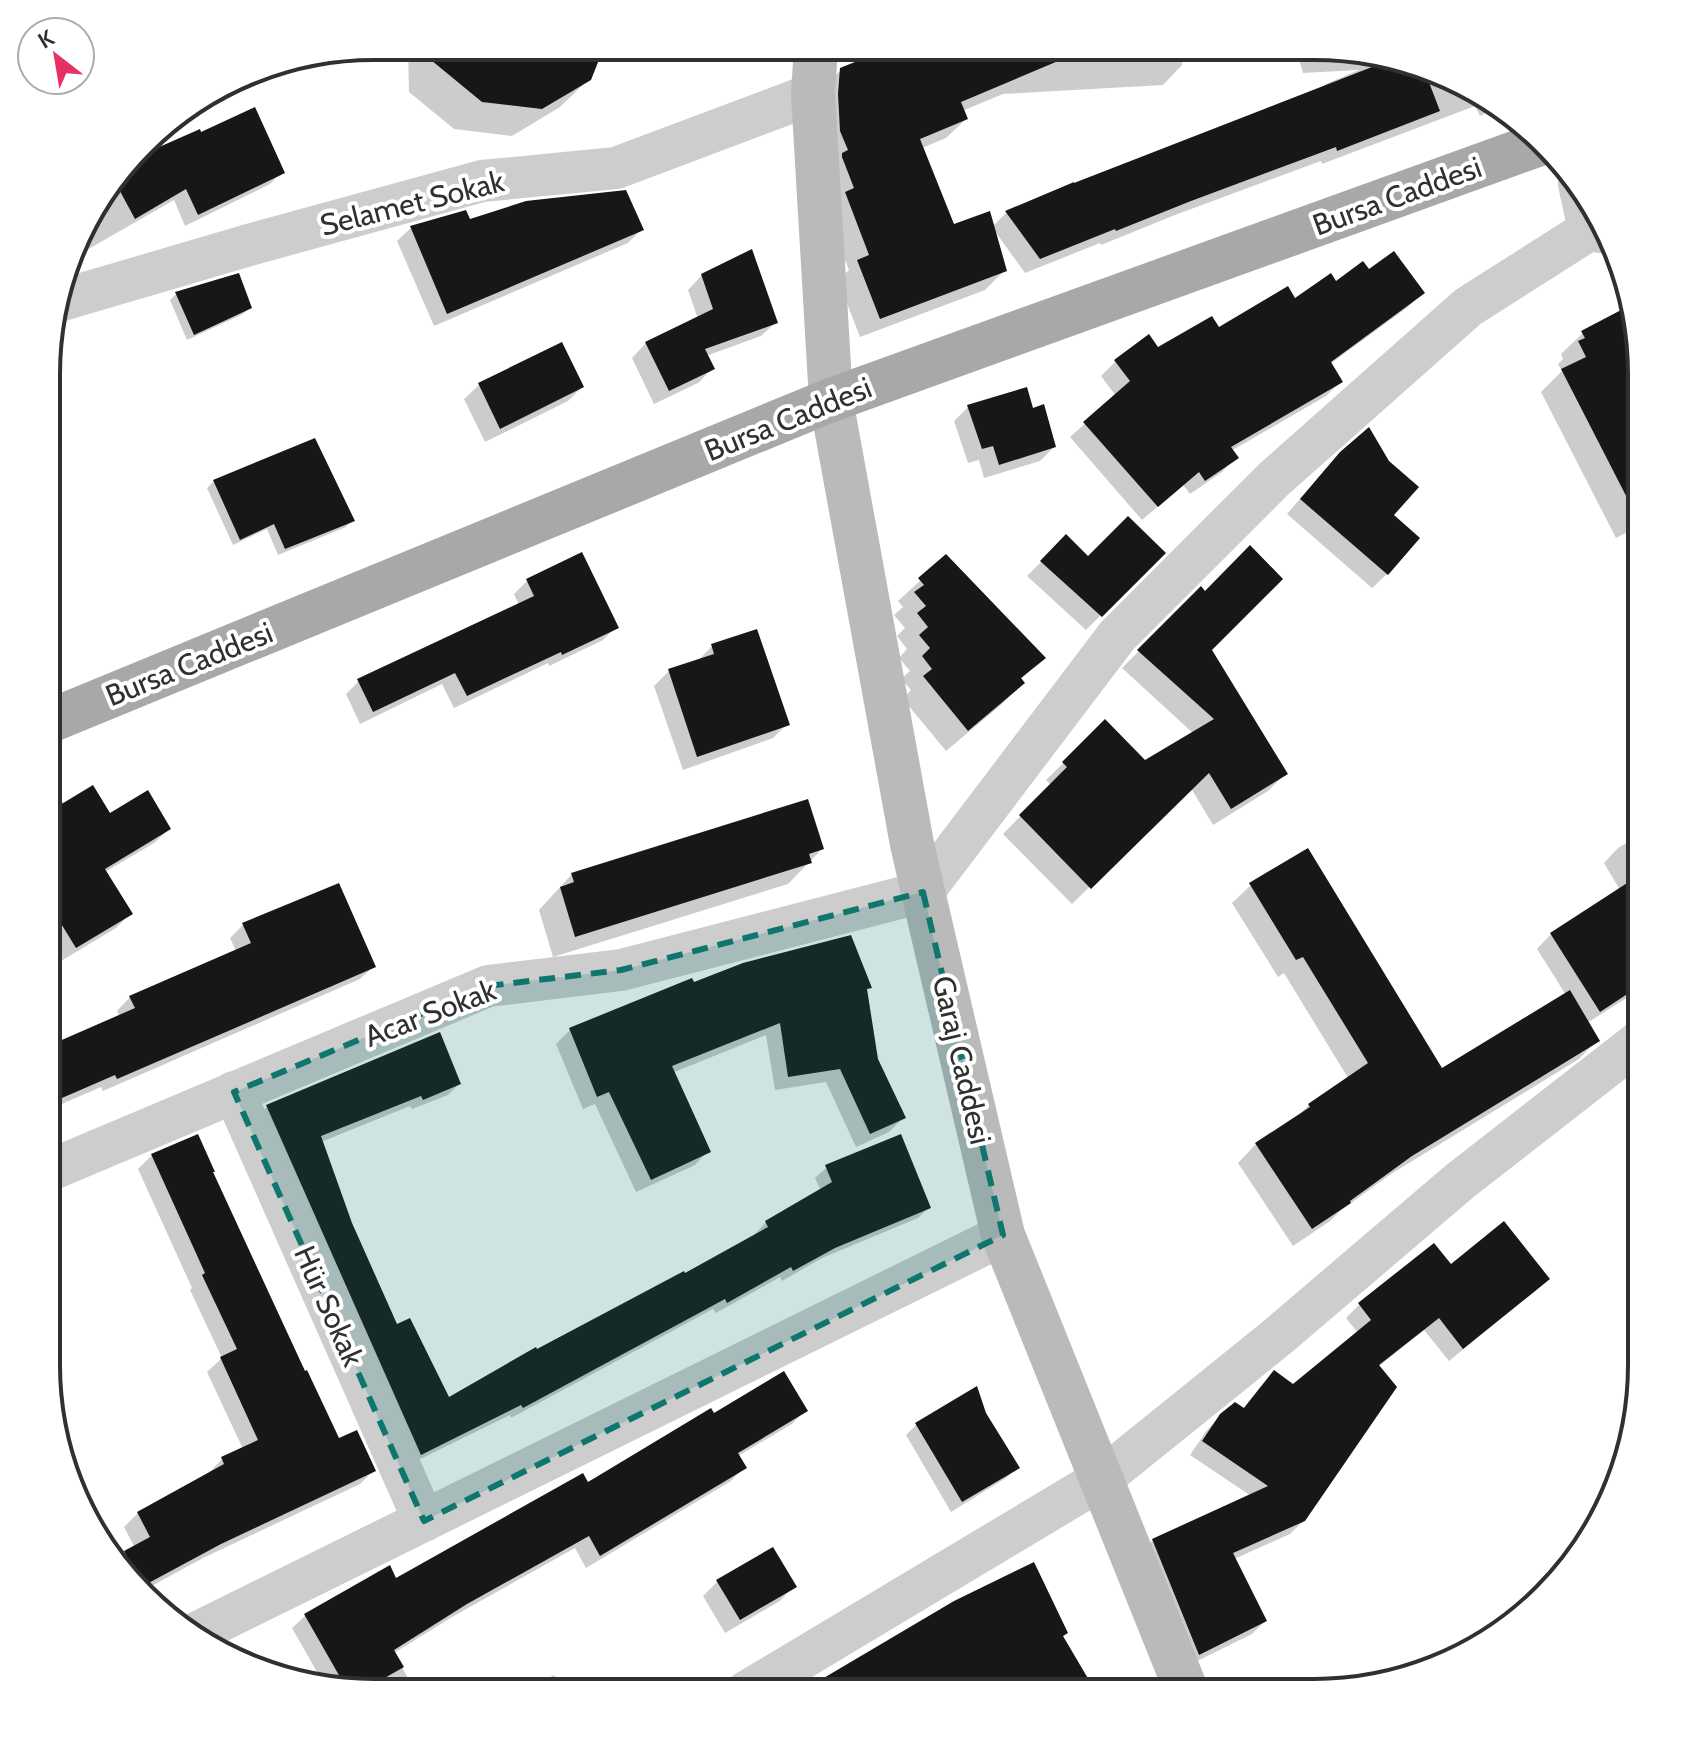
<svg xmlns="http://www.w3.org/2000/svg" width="1688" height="1739" font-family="Cabin,sans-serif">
	<rect width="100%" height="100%" fill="#fff"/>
	<!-- shadow -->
	<path fill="#0003" d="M 408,46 L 601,47 L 589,79 L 560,107 L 512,136 L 454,129 L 409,92 Z
		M 877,47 L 1182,48 L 1182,65 L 1163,85 L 1003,94 L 962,111 L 966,119 L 946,138 L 922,148 L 953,227 L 992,227 L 1006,213 L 1072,184 L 1321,89 L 1326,84 L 1359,70 L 1303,73 L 1296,49 L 1357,49 L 1479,90 L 1497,107 L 1480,116 L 1475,106 L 1322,164 L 1321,161 L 1175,215 L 1101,245 L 1100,243 L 1025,273 L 994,230 L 1004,271 L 985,290 L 860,337 L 838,280 L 849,270 L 826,213 L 821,89 L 841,70 L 864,60 Z
		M 137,152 L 140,158 L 282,172 L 270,184 L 185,226 L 174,200 L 78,255 L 75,249 L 90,209 Z
		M 465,213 L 469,222 L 641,230 L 628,243 L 434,326 L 397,241 L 411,228 Z
		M 1368,272 L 1422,293 L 1408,307 L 1330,364 L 1341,382 L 1326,396 L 1231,451 L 1236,457 L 1222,472 L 1190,494 L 1183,485 L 1142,520 L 1070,437 L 1116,396 L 1101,376 L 1116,361 L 1218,330 Z
		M 702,275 L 776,322 L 761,336 L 706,356 L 712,369 L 698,383 L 654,404 L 632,358 L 646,343 L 698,319 L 688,290 Z
		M 177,293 L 250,307 L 243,314 L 187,340 L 170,300 Z
		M 1622,312 L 1641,353 L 1641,525 L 1616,538 L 1541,392 L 1562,371 L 1558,364 L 1563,359 L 1561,354 L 1583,333 Z
		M 561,345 L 582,387 L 568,401 L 485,442 L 464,399 L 479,385 Z
		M 968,407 L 1054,447 L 1040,461 L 984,478 L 979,460 L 968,463 L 954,421 Z
		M 1326,469 L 1391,516 L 1387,574 L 1372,588 L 1287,514 Z
		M 214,481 L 352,520 L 346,527 L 278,555 L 267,529 L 233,545 L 207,488 Z
		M 1066,537 L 1088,559 L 1163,553 L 1086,630 L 1027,576 Z
		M 582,554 L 616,627 L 603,640 L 549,666 L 548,663 L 454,708 L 442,684 L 360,724 L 346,694 L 359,681 L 519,605 L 514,594 L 527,581 Z
		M 946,557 L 1043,658 L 1020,680 L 1022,683 L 1001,705 L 946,751 L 903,699 L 911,690 L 901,679 L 910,671 L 899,658 L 907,649 L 897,636 L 905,628 L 894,615 L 903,607 L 898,601 Z
		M 1201,589 L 1205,593 L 1210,650 L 1285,774 L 1268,791 L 1213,825 L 1191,788 L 1072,904 L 1003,834 L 1051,785 L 1046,780 L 1105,722 L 1145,763 L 1194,734 L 1122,668 Z
		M 712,646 L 787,724 L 773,738 L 683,770 L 654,686 L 669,671 L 698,661 Z
		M 57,793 L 64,804 L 109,816 L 169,829 L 154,843 L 105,872 L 130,914 L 116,928 L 61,961 L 49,942 L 50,797 Z
		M 1641,834 L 1641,989 L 1587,1023 L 1597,1040 L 1579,1059 L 1391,1174 L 1340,1211 L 1330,1221 L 1293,1246 L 1238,1163 L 1256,1144 L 1295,1119 L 1309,1105 L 1348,1078 L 1284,973 L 1278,977 L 1232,903 L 1251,885 L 1441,1071 L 1566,995 L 1537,949 L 1551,934 L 1620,890 L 1604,863 L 1618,848 Z
		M 822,849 L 788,884 L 553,957 L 539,910 L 572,874 Z
		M 243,925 L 374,966 L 360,979 L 103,1091 L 101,1087 L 48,1110 L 48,1048 L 120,1017 L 117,1011 L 130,997 L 236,951 L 230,938 Z
		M 693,985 L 869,987 L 865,991 L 877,1060 L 903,1118 L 889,1132 L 856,1147 L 826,1082 L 775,1090 L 766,1035 L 672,1073 L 708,1151 L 695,1165 L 636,1192 L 595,1104 L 583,1109 L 556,1044 L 570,1030 Z
		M 459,1084 L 448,1095 L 412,1109 L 410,1106 L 321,1142 L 351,1224 L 396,1327 L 448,1400 L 684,1276 L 756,1236 L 755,1234 L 766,1222 L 821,1191 L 815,1178 L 827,1167 L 929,1207 L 918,1218 L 822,1258 L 782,1281 L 780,1277 L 716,1313 L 713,1309 L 511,1418 L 510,1415 L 410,1464 L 256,1118 L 267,1107 Z
		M 152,1155 L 211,1172 L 338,1441 L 373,1471 L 360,1484 L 205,1557 L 146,1589 L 117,1562 L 126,1553 L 135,1548 L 124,1527 L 138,1513 L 209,1473 L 222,1459 L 243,1449 L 207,1372 L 222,1358 L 190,1290 L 192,1288 L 138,1169 Z
		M 1433,1245 L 1450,1266 L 1548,1279 L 1534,1292 L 1449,1361 L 1424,1330 L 1378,1367 L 1304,1520 L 1290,1534 L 1234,1559 L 1265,1621 L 1252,1634 L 1185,1667 L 1140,1554 L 1153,1540 L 1251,1496 L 1190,1455 L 1207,1430 L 1221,1416 L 1242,1410 L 1261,1386 L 1293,1387 L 1358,1333 L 1346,1318 L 1359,1305 Z
		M 805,1410 L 792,1424 L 738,1456 L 744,1467 L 731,1481 L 586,1568 L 575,1548 L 452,1617 L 394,1653 L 416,1692 L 353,1692 L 306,1678 L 317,1672 L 292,1628 L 306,1615 L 396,1580 L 587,1484 L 713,1415 Z
		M 984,1413 L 1017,1468 L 1006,1478 L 951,1512 L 906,1435 L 916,1425 Z
		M 717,1582 L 794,1586 L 780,1601 L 725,1633 L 703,1596 Z
		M 955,1603 L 1061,1637 L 1087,1682 L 1077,1692 L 963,1692 L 957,1680 L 937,1692 L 804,1692 Z
		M 554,1675 L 563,1692 L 523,1692 Z"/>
	<!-- building -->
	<path fill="#171717" d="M 414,46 L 604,47 L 591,80 L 542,109 L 482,102 Z
		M 892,47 L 1089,48 L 961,102 L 968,119 L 920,139 L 954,224 L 990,211 L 1007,271 L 880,319 L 857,260 L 869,255 L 845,192 L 854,188 L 842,157 L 842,153 L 848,150 L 840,131 L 838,94 L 840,68 Z
		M 1390,60 L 1425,72 L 1440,111 L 1337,151 L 1336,147 L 1191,201 L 1116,231 L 1115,229 L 1040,259 L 1005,211 L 1074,182 L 1074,183 Z
		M 255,107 L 285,173 L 198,215 L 186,189 L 135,219 L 114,180 L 132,159 L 200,129 L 201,132 Z
		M 626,190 L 644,230 L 447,314 L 410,226 L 466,210 L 470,219 L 526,201 Z
		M 752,249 L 778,323 L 705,349 L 715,369 L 669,391 L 645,342 L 713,309 L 701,274 Z
		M 1394,251 L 1425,293 L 1331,362 L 1343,382 L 1231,447 L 1239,458 L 1205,481 L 1199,472 L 1158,507 L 1083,422 L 1130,381 L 1114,360 L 1149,334 L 1158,347 L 1212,316 L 1219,327 L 1288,286 L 1295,298 L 1331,273 L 1336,281 L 1363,261 L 1369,269 Z
		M 239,273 L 252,308 L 194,335 L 175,292 Z
		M 1623,309 L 1639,340 L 1641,353 L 1641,525 L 1561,369 L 1586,357 L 1578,341 L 1585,338 L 1581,331 Z
		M 562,342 L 584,387 L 500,429 L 478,383 Z
		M 1027,387 L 1033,408 L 1044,404 L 1056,447 L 999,465 L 993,446 L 982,449 L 967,405 Z
		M 1369,427 L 1389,461 L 1419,487 L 1394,515 L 1420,538 L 1388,575 L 1300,499 L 1340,452 Z
		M 315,438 L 355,521 L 285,549 L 274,524 L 240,540 L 213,480 Z
		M 1128,516 L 1166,553 L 1102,617 L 1040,561 L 1066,534 L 1088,556 Z
		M 1250,545 L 1283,579 L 1212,650 L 1288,774 L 1231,809 L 1209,773 L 1091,889 L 1019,815 L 1067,767 L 1062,762 L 1105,719 L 1145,760 L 1214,719 L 1137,650 L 1201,586 L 1205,591 Z
		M 582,552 L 619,628 L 562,655 L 561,652 L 467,696 L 455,673 L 373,712 L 357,679 L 534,596 L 526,579 Z
		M 946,554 L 1046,658 L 1021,678 L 1025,683 L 968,731 L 923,676 L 932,669 L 922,656 L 930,648 L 919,635 L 928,627 L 917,613 L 926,606 L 914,592 L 924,585 L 918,578 Z
		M 757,629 L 790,725 L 697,757 L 668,669 L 714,654 L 711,644 Z
		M 93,785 L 110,813 L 148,790 L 171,829 L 105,869 L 133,914 L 76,948 L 49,904 L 50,811 Z
		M 808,799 L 824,849 L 809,854 L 812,863 L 575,937 L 560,887 L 574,882 L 571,873 Z
		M 1308,848 L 1442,1068 L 1570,990 L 1600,1041 L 1412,1156 L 1350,1201 L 1351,1203 L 1312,1229 L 1255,1143 L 1310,1107 L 1308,1104 L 1368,1063 L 1303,957 L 1296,960 L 1249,883 Z
		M 1641,874 L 1641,985 L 1600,1012 L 1550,933 Z
		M 339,883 L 376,967 L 117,1079 L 115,1075 L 48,1104 L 48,1046 L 135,1008 L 129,996 L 251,943 L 242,923 Z
		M 851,935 L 872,988 L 867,989 L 878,1059 L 906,1118 L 870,1134 L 840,1069 L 788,1077 L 780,1023 L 672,1066 L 711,1152 L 651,1180 L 609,1092 L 597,1097 L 569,1028 L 692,978 L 694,982 L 743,963 Z
		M 440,1032 L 461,1084 L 423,1100 L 421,1096 L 321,1136 L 352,1223 L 397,1324 L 410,1318 L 449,1397 L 536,1347 L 537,1349 L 684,1271 L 685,1273 L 768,1227 L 765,1221 L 832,1182 L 825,1165 L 901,1134 L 931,1208 L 835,1248 L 793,1271 L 791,1267 L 727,1303 L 725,1299 L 523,1408 L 521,1405 L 421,1455 L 266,1105 Z
		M 198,1134 L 215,1172 L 213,1172 L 305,1371 L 307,1370 L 339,1438 L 357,1430 L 376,1471 L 221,1544 L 143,1586 L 124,1551 L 150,1537 L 137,1512 L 224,1464 L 221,1457 L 258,1440 L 220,1357 L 237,1349 L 202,1275 L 205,1273 L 151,1154 Z
		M 1504,1221 L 1550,1279 L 1463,1349 L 1439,1318 L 1379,1365 L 1397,1387 L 1305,1521 L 1233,1553 L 1267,1621 L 1199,1655 L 1152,1539 L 1268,1486 L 1202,1441 L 1220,1414 L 1235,1402 L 1244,1408 L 1274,1370 L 1293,1384 L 1371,1320 L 1358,1303 L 1434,1243 L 1451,1264 Z
		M 784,1371 L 808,1411 L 738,1453 L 747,1468 L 600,1556 L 589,1536 L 467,1604 L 394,1650 L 404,1667 L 360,1692 L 348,1691 L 304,1614 L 390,1565 L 396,1578 L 583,1473 L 588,1482 L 711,1408 L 714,1413 Z
		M 977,1386 L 986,1413 L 1020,1468 L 962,1502 L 915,1423 Z
		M 773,1547 L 797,1587 L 740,1620 L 716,1580 Z
		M 1034,1562 L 1068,1633 L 1063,1636 L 1096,1692 L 800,1692 L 954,1601 Z"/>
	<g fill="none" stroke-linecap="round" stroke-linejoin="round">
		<!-- street -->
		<path stroke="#cdcdcd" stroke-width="42" d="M 1579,184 L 1589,230
			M 55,302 L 249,245 L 482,181 L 616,168 L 813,94
			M 234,1092 L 424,1521
			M 48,1171 L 488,986 L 621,970 L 923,892 L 1117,636 L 1274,479 L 1468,307 L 1589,230 L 1607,233
			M 194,1634 L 1003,1235
			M 746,1692 L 1100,1480 L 1276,1338 L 1460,1181 L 1641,1040"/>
		<!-- secondary -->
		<path stroke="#bababa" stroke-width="44" d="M 816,47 L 813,94 L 831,400 L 912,844 L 923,892 L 1003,1235 L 1187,1692"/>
		<!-- primary -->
		<path stroke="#a8a8a8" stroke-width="44" d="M 50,721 L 831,400 L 1537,145"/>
	</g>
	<!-- marked area -->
	<path fill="#0f766e" fill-opacity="0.2" stroke="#0f766e" stroke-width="6" stroke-dasharray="16 10" stroke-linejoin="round" d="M 923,892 L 1003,1235 L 424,1521 L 234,1092 L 488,986 L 621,970 Z"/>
	<g text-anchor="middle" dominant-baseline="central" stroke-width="8" stroke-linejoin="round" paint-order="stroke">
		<!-- street labels -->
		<g font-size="30" fill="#303030" stroke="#fff">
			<text transform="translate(1397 196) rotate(-20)">Bursa Caddesi</text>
			<text transform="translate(412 203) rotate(-14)">Selamet Sokak</text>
			<text transform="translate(788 419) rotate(-22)">Bursa Caddesi</text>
			<text transform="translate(189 664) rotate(-22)">Bursa Caddesi</text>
			<text transform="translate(430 1013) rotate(-21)">Acar Sokak</text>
			<text transform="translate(962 1060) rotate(77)">Garaj Caddesi</text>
			<text transform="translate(329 1306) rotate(66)">Hür Sokak</text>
		</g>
	</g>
	<!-- crop -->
	<path d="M0 0H1688V1739H0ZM374 60H1314A314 314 0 0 1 1628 374V1365A314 314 0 0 1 1314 1679H374A314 314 0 0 1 60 1365V374A314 314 0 0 1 374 60Z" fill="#fff" fill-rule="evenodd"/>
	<path fill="none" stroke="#303030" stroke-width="4" d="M374 60H1314A314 314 0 0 1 1628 374V1365A314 314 0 0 1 1314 1679H374A314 314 0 0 1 60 1365V374A314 314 0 0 1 374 60Z"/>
	<!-- north arrow -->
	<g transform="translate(56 56) rotate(329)"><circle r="38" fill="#ffffff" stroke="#acacac" stroke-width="2"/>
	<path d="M0-6L14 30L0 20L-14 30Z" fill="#e73162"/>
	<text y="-12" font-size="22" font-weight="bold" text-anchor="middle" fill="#303030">K</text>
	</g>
</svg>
